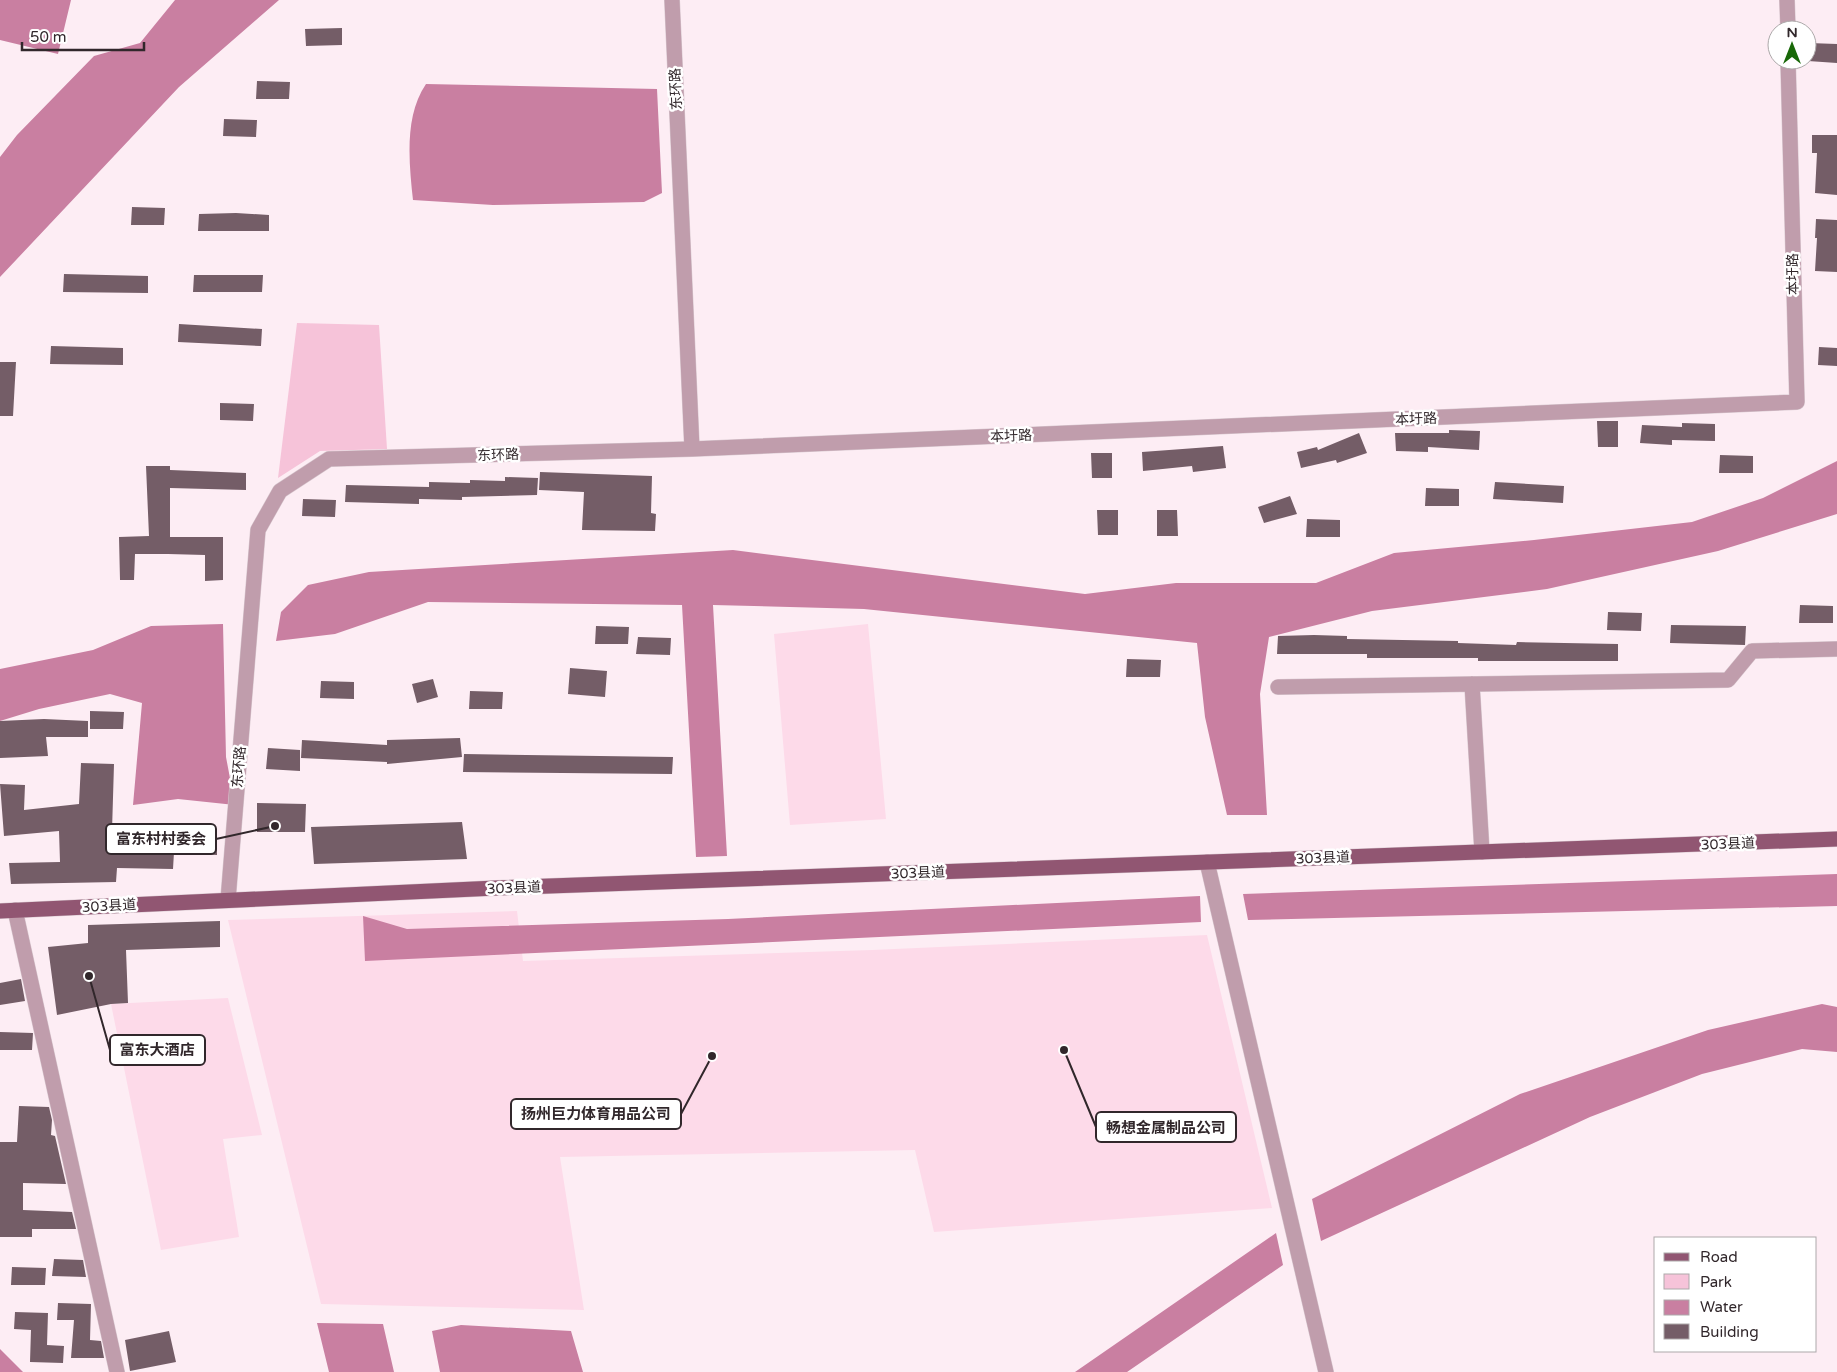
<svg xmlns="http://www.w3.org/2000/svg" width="1837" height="1372" font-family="'Varela Round','Noto Sans SC',sans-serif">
	<rect width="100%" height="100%" fill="#fdedf4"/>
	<!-- built -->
	<path fill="#fddae9" d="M 868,624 L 886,819 L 790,825 L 774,634 Z
		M 517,911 L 523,961 L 872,950 L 1207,935 L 1272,1208 L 934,1232 L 915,1150 L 560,1157 L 584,1310 L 321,1304 L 228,920 Z
		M 228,998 L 262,1135 L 223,1139 L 239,1237 L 161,1250 L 111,1004 Z"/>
	<!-- green -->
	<path fill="#f6c3d9" d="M 297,323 L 379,325 L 387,449 L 320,451 L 278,478 Z"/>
	<!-- water -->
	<path fill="#c97fa1" d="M 0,0 L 71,0 L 58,54 L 0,40 Z
		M 175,0 L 279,0 L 179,87 L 0,277 L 0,157 L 17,135 L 94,56 L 140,43 Z
		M 426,84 L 657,89 L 662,193 L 644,202 L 493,205 L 413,200 C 409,163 404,116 426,84 Z
		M 1837,461 L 1837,514 L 1718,551 L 1547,589 L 1372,611 L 1269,637 L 1260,694 L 1267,815 L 1227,815 L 1205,717 L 1197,643 L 864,609 L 713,605 L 727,856 L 696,857 L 682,605 L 428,602 L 335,634 L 276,641 L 281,612 L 308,585 L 369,572 L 733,550 L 1085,594 L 1176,583 L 1316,583 L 1394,553 L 1534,540 L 1692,522 L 1763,498 Z
		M 223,624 L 226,757 L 235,805 L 178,799 L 133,805 L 142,703 L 110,694 L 39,709 L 0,721 L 0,669 L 93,650 L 151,626 Z
		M 1837,874 L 1837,906 L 1248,920 L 1243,894 Z
		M 1200,896 L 1201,922 L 365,961 L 363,916 L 407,929 L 728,919 Z
		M 1822,1004 L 1837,1007 L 1837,1052 L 1802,1049 L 1702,1074 L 1590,1117 L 1321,1241 L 1312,1199 L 1520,1094 L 1708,1030 Z
		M 1276,1233 L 1283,1265 L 1127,1372 L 1075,1372 Z
		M 317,1323 L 383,1324 L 394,1372 L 329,1372 Z
		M 461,1325 L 571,1331 L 583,1372 L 440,1372 L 432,1331 Z
		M 0,1349 L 23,1372 L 0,1372 Z"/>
	<!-- building -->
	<path fill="#745d67" d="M 342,28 L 342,45 L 306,46 L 305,29 Z
		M 1809,43 L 1837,44 L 1837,63 L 1808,61 Z
		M 257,81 L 290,82 L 289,99 L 256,99 Z
		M 224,119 L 257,120 L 256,137 L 223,136 Z
		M 1812,135 L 1837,135 L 1837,195 L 1815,193 L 1817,153 L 1812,153 Z
		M 132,207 L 165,208 L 164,225 L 131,225 Z
		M 236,213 L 269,215 L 269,231 L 198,231 L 199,214 Z
		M 1816,219 L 1837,220 L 1837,272 L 1815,271 L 1817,238 L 1815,238 Z
		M 64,274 L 148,276 L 148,293 L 63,292 Z
		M 194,275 L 263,275 L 262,292 L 193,292 Z
		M 179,324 L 262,329 L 261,346 L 178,342 Z
		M 51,346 L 123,348 L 123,365 L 50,364 Z
		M 1819,347 L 1837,348 L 1837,366 L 1818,365 Z
		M 0,362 L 16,362 L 13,416 L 0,416 Z
		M 220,403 L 254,404 L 253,421 L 220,420 Z
		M 1597,421 L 1618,421 L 1618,447 L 1598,447 Z
		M 1682,423 L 1715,424 L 1715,441 L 1672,440 L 1672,445 L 1640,443 L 1642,425 L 1682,427 Z
		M 1449,430 L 1480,431 L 1479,450 L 1428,447 L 1428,452 L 1396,451 L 1395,433 L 1449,433 Z
		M 1359,433 L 1367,453 L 1337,463 L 1336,460 L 1301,468 L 1297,452 L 1317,447 L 1318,450 Z
		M 1223,446 L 1226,468 L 1193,472 L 1192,466 L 1143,471 L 1142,452 Z
		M 1091,453 L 1112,453 L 1112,478 L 1092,478 Z
		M 1720,455 L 1753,456 L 1753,473 L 1719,473 Z
		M 146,466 L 170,466 L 170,470 L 246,473 L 246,490 L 170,488 L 170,537 L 223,537 L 223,580 L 205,581 L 205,555 L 168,554 L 135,554 L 134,580 L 120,580 L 119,537 L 149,536 Z
		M 540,472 L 652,476 L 651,513 L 656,514 L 655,531 L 582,530 L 584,492 L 539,490 Z
		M 505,477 L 538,478 L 537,495 L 462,497 L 462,500 L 419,499 L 419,504 L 345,502 L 346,485 L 429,487 L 429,482 L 470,483 L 470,480 L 505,481 Z
		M 1495,482 L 1564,486 L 1563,503 L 1493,499 Z
		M 1426,488 L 1459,489 L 1459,506 L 1425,506 Z
		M 1290,496 L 1297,514 L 1264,523 L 1258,507 Z
		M 303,499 L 336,500 L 335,517 L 302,516 Z
		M 1097,510 L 1118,510 L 1118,535 L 1098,535 Z
		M 1157,510 L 1177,510 L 1178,536 L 1157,536 Z
		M 1307,519 L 1340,520 L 1340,537 L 1306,537 Z
		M 1800,605 L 1833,606 L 1833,623 L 1799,623 Z
		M 1608,612 L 1642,613 L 1641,631 L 1607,630 Z
		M 1671,625 L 1746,626 L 1745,645 L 1670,643 Z
		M 596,626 L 629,627 L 628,644 L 595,644 Z
		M 1314,635 L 1347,636 L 1347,639 L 1458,641 L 1458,643 L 1516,645 L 1517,642 L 1618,644 L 1618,661 L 1478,661 L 1478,658 L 1367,658 L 1367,654 L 1277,654 L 1278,636 Z
		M 638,637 L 671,638 L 670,655 L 636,654 Z
		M 1127,659 L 1161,660 L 1160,677 L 1126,677 Z
		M 570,668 L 607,671 L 605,697 L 568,694 Z
		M 433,679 L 438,697 L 417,703 L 412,684 Z
		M 321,681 L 354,682 L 354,699 L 320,698 Z
		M 470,691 L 503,692 L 502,709 L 469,709 Z
		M 90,711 L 124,712 L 123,729 L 90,729 Z
		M 44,719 L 88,721 L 88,737 L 46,737 L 48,756 L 0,758 L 0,721 Z
		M 460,738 L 462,757 L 387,764 L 387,762 L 301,758 L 302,740 L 387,745 L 387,740 Z
		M 268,748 L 300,750 L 300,771 L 266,769 Z
		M 464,754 L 673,757 L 672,774 L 463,772 Z
		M 81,763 L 114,764 L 112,831 L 133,832 L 133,851 L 174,852 L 173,869 L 117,868 L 116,882 L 11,884 L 9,863 L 60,862 L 59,831 L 4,836 L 0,784 L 25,785 L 24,810 L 79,804 Z
		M 257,803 L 306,804 L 305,832 L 257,832 Z
		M 462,822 L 467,859 L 314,864 L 311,827 Z
		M 184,837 L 217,838 L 217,855 L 183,854 Z
		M 220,921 L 220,947 L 126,950 L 128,1003 L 111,1004 L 57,1015 L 48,947 L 88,943 L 88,925 Z
		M 21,979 L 25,1001 L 0,1005 L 0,983 Z
		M 0,1032 L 33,1033 L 32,1050 L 0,1050 Z
		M 19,1106 L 49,1107 L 52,1120 L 51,1135 L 55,1136 L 66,1184 L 23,1183 L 23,1210 L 72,1212 L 76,1229 L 32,1229 L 32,1237 L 0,1237 L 0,1142 L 17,1142 Z
		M 54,1259 L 83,1260 L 86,1277 L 52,1276 Z
		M 12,1267 L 46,1268 L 45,1285 L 11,1285 Z
		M 58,1303 L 91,1304 L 90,1340 L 101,1341 L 104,1358 L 71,1358 L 74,1320 L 57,1320 Z
		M 15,1312 L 48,1313 L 47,1345 L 64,1346 L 63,1363 L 30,1362 L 31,1330 L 14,1329 Z
		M 169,1331 L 176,1362 L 130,1371 L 125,1340 Z"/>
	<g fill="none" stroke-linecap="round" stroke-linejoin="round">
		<!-- minor casing -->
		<g stroke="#d8c9d0" stroke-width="16">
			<path id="minor" d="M 1787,0 L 1788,30
				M 692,449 L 1797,402 L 1788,60
				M 1472,684 L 1482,852
				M 1278,687 L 1728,680 L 1752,651 L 1837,649
				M 1207,862 L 1326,1372
				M 228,900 L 258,530 L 280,491 L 329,459 L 692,449 L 672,0
				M 15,910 L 117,1372"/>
		</g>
		<!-- major casing -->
		<g stroke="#d8c9d0" stroke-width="16">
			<path id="major" d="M 0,911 L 496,888 L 1837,839"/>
		</g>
		<!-- minor -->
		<use href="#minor" stroke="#c09dac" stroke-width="15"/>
		<!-- major -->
		<use href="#major" stroke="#915672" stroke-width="15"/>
	</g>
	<g text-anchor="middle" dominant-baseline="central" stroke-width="5" stroke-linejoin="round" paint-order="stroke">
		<!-- street labels -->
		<g font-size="14" fill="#31272b" stroke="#fff">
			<text transform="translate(676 89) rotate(-93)">东环路</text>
			<text transform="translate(1793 274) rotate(-91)">本圩路</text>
			<text transform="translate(1416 419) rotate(-2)">本圩路</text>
			<text transform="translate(1011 436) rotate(-2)">本圩路</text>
			<text transform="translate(498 455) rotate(-2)">东环路</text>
			<text transform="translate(239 767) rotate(-85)">东环路</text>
			<text transform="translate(1728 844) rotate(-2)">303县道</text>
			<text transform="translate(1323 858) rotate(-2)">303县道</text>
			<text transform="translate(918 873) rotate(-2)">303县道</text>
			<text transform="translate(514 888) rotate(-2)">303县道</text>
			<text transform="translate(109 906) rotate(-3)">303县道</text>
		</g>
	</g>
	<!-- callouts -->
	<path fill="none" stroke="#31272b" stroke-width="2" d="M275 826L216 839M89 976L110 1050M712 1056L681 1114M1064 1050L1096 1127"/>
	<g fill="#31272b" stroke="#fff" stroke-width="2">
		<circle cx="275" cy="826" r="5"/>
		<circle cx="89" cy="976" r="5"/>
		<circle cx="712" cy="1056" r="5"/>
		<circle cx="1064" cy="1050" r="5"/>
	</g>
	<g fill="#fff" stroke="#31272b" stroke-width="2">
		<rect x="106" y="824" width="110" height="30" rx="5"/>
		<rect x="110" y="1035" width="95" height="30" rx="5"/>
		<rect x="511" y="1099" width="170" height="30" rx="5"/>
		<rect x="1096" y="1112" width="140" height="30" rx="5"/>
	</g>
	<g font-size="15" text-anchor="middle" font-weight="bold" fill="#31272b">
		<text x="161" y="844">富东村村委会</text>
		<text x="157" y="1055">富东大酒店</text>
		<text x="596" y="1119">扬州巨力体育用品公司</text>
		<text x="1166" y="1133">畅想金属制品公司</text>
	</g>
	<!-- legend -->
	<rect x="1654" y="1237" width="162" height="115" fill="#ffffff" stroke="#ada9aa"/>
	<rect x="1664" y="1253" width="25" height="8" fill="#915672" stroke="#ada9aa"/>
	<text x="1700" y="1262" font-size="15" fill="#31272b">Road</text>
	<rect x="1664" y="1274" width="25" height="15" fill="#f6c3d9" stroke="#ada9aa"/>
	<text x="1700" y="1287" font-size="15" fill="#31272b">Park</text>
	<rect x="1664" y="1300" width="25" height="15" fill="#c97fa1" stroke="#ada9aa"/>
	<text x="1700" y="1312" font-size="15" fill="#31272b">Water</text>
	<rect x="1664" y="1324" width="25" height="15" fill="#745d67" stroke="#ada9aa"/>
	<text x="1700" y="1337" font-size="15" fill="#31272b">Building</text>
	<!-- north arrow -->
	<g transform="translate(1792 45)"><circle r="24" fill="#ffffff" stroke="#ada9aa"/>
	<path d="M0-4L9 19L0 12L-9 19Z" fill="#186808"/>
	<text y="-8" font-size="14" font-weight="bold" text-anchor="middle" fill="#31272b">N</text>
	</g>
	<!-- scale -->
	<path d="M22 42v8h122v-8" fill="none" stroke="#31272b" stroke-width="2.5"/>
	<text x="30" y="42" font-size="15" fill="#31272b" stroke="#ffffff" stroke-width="4" paint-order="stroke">50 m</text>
</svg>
